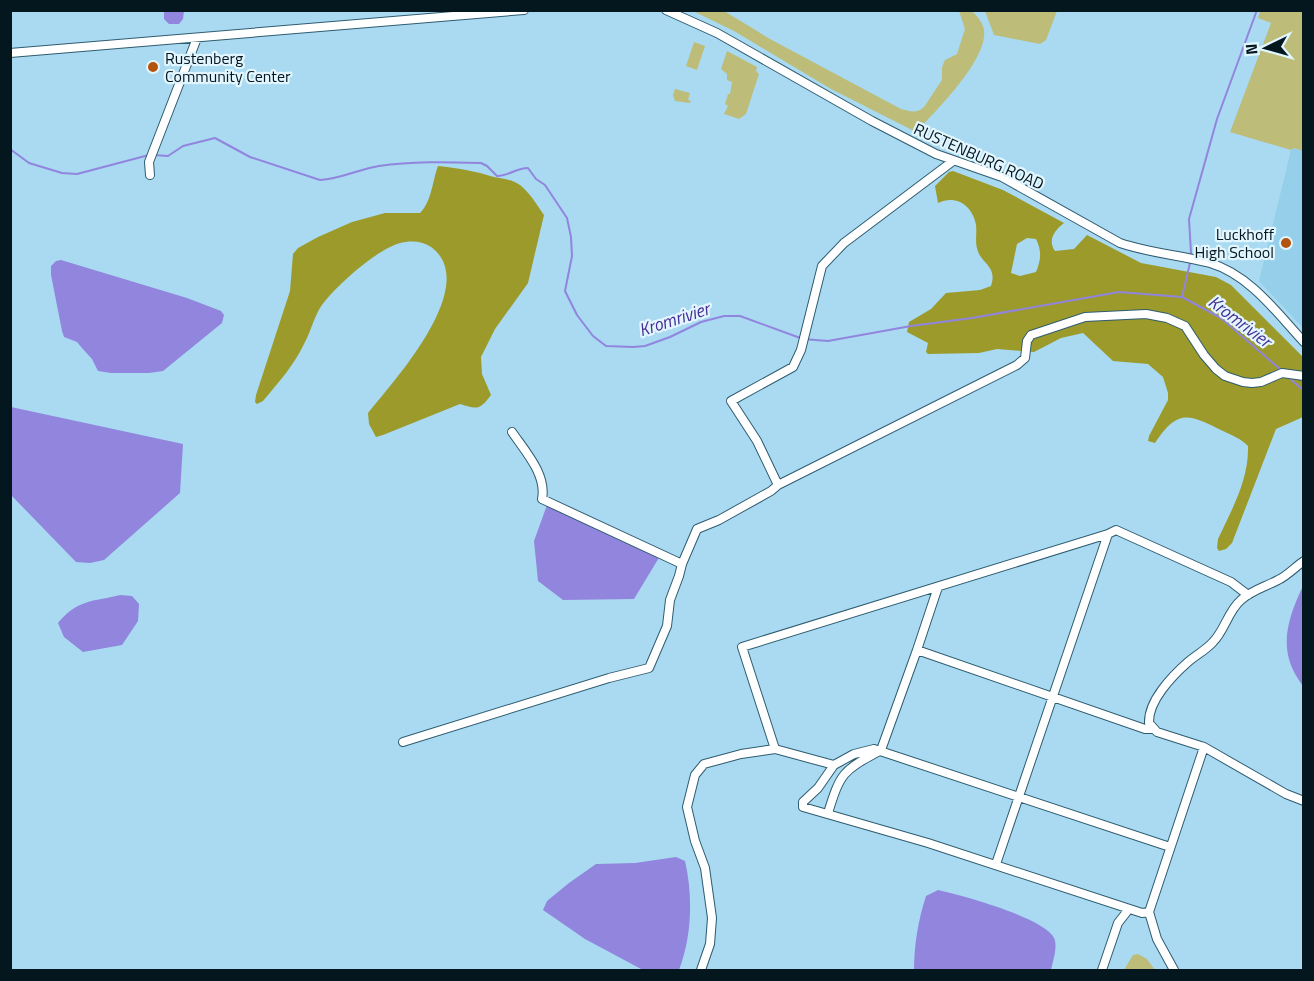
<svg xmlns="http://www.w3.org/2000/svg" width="1314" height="981" font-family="'Titillium Web',sans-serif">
	<rect width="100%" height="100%" fill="#a9daf1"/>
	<!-- built -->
	<path fill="#95cfea" d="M 1294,148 L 1303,151 L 1303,328 L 1259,281 L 1291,150 Z"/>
	<!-- green -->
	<path fill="#bdbd79" d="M 693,11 L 724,11 L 770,39 L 901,109 C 909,111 917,114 924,107 L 942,80 L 942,67 L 945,60 L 957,54 L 965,29 L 959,11 L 972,11 C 977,16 983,23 984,30 C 988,60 935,112 916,132 L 831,89 L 734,31 Z
		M 985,11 L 1057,11 L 1046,40 L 1040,44 L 994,35 Z
		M 1260,11 L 1303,11 L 1303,151 L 1294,148 L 1291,150 L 1230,132 L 1271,23 L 1258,18 Z
		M 694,42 L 705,46 L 697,70 L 686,66 Z
		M 727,51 L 757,67 L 756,71 L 759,74 L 746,114 L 739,119 L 724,114 L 728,106 L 725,104 L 728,94 L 730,94 L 732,82 L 727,80 L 727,74 L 721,69 Z
		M 675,89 L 690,93 L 688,100 L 691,101 L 690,103 L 675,101 L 673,95 Z
		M 1138,954 L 1147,959 L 1155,970 L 1124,970 L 1133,955 Z"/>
	<!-- forest -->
	<path fill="#9c9a2a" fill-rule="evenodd" d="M 438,166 C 457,168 475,171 494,177 C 503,179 512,179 520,185 C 530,193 537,205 544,215 L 528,283 L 495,329 L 481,357 L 482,374 L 491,395 C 479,411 477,409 460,404 L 383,435 L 376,437 L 369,424 L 368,413 C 394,381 482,284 431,247 C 418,238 400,241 388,248 C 367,259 340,283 325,301 C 315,312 312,329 305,342 C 295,364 279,382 263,401 L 257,404 L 255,402 L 256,395 L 290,291 L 293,254 L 298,248 L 318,237 L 352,222 L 385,213 L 420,213 C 432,201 432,182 438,166 Z
		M 953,171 L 1003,190 L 1064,223 C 1055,230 1047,240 1055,251 L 1074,249 L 1087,235 L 1141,263 L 1216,277 L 1231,285 L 1303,357 L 1303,417 L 1276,429 L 1232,543 L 1226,549 L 1219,551 L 1217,548 L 1218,539 C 1232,509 1249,480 1248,446 C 1240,438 1233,436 1223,431 C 1189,414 1178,408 1155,443 L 1148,441 L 1149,436 L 1168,400 L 1168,393 L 1163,377 L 1148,364 L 1113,361 L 1083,333 L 1061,338 L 1034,352 L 997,349 L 979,353 L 928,354 L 926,352 L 928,343 L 907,332 L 909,322 L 931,309 L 946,293 L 980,290 L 991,286 C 998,265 980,264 977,248 C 975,241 977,232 976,225 C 973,206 956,194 938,203 L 935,186 L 949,172 ZM 1027,238 L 1036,239 C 1042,251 1041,260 1036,272 L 1020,276 L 1011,273 L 1017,244 Z"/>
	<!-- water -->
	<path fill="#9185de" d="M 164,11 L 184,11 L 183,19 L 179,24 L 169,24 L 164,19 Z
		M 61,260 L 187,298 L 221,311 L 224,315 L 222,323 L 163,371 L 149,373 L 111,373 L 98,371 L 92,359 L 82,348 L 77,342 L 64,337 L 62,331 L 51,275 L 51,266 L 56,261 Z
		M 11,407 L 183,444 L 180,493 L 104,560 L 90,563 L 76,562 L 11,495 Z
		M 547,505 L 660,556 L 634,599 L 563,600 L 538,581 L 534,541 Z
		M 1303,586 L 1304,686 L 1303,686 C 1277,652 1286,622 1303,586 Z
		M 120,595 L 132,596 L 139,604 L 138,621 L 122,645 L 83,652 L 64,637 L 58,623 C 78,599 92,602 120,595 Z
		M 676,857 L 685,861 C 693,896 692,936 679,970 L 643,970 L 585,939 L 543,910 L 547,901 L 569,883 L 596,864 L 635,863 Z
		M 938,890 C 961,895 1045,918 1054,938 C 1058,946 1053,961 1051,970 L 914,970 C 914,945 918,921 926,896 Z"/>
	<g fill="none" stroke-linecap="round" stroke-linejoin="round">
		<!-- stream -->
		<path stroke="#9185de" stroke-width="2" d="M 10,149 L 29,163 L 62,173 L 77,174 L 149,155
			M 154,155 L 168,156 L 183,146 L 215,138 L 250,157 L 320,180 C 341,179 359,169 379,166 C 412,161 447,162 481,163 L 487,166 L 497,176 C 509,176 516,168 528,168 L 536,179 L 545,185 L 567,218 L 571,237 L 572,256 L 565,291 L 577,315 L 593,336 L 606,346 L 633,347 L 645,346 L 670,337 L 701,322 L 724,316 L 740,316 L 803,339 L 828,341 L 911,326 L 972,318 L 1119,292 L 1182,297 L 1221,318 L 1281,370
			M 1191,253 L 1189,219 L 1217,119 L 1257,10
			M 1182,297 L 1190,263
			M 1287,376 L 1304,391"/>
		<!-- minor casing -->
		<g stroke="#2e5c70" stroke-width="10">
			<path id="minor" d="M 666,10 L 717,33 L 872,121 L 936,154 L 1002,177 L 1120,243 C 1149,253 1180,255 1210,263 C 1250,275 1277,313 1304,342
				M 10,53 L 524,10
				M 150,175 L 149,162 L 197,38
				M 778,485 L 1017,365 L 1025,358 L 1027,341 L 1031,335 L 1085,317 L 1146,314 L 1167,318 L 1185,326 L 1204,355 L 1216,369 L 1225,376 L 1243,382 L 1252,383 L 1261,382 L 1282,373 L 1304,376
				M 682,564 L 697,529 L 719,520 L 771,491 L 778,485 L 757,441 L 731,401 L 793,367 L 801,350 L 822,266 L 844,243 L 953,161
				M 917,650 L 938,587
				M 403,742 L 609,678 L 649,668 L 667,626 L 670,600 L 679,576 L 682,564 L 542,499 C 547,475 525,451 512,432
				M 1204,747 L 1286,794 L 1304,801
				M 775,749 L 834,765
				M 828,813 C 841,771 843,771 881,750 L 917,650 L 1145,729 L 1152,729
				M 1170,847 L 874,749 L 854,754 L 834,765 L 818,788 L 803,802 L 803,807 L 928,843 L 1142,913 L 1149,912 L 1204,747 L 1157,732 L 1149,723 C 1148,701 1172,676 1188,662 C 1196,655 1206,650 1213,642 C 1225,630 1228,611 1241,600 C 1252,590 1265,587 1278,580 C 1287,576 1295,567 1304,561
				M 996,864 L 1108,534
				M 1149,912 L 1157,939 L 1174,970
				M 701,970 L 710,944 L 712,918 L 705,868 L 695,841 L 687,807 L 695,775 L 704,764 L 741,754 L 775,749 L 742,647 L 1108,534 L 1116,530 L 1231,582 L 1248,595
				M 1102,970 L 1118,923 L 1129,909"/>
		</g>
		<!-- minor -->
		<use href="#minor" stroke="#fff" stroke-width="8"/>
	</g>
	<!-- markers -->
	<g fill="#b3530d" stroke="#e2f6ff" stroke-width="2">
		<circle cx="153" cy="67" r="6"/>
		<circle cx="1286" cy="243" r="6"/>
	</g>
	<g text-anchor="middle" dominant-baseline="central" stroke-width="4.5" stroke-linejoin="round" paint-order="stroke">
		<!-- poi labels -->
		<g font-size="16" fill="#04161e" stroke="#e2f6ff" text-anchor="start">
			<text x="165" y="58">Rustenberg<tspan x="165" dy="18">Community Center</tspan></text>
			<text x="1274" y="234" text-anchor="end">Luckhoff<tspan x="1274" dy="18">High School</tspan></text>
		</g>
		<!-- street labels -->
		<g font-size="16" fill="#04161e" stroke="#e2f6ff">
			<text transform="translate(979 156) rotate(24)">RUSTENBURG ROAD</text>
		</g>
		<!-- water labels -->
		<g font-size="18" font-style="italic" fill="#482e95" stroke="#e2f6ff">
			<text transform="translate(674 319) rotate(-18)">Kromrivier</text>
			<text transform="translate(1240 321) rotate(37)">Kromrivier</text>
		</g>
	</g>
	<!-- border -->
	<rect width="1314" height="981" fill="none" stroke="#04161e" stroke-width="24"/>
	<!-- north arrow -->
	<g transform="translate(1266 48) rotate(265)" stroke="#e2f6ff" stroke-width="4.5" paint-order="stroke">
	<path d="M0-4.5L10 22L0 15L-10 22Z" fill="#04161e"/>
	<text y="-9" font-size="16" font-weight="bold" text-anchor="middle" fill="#04161e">N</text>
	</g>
</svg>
